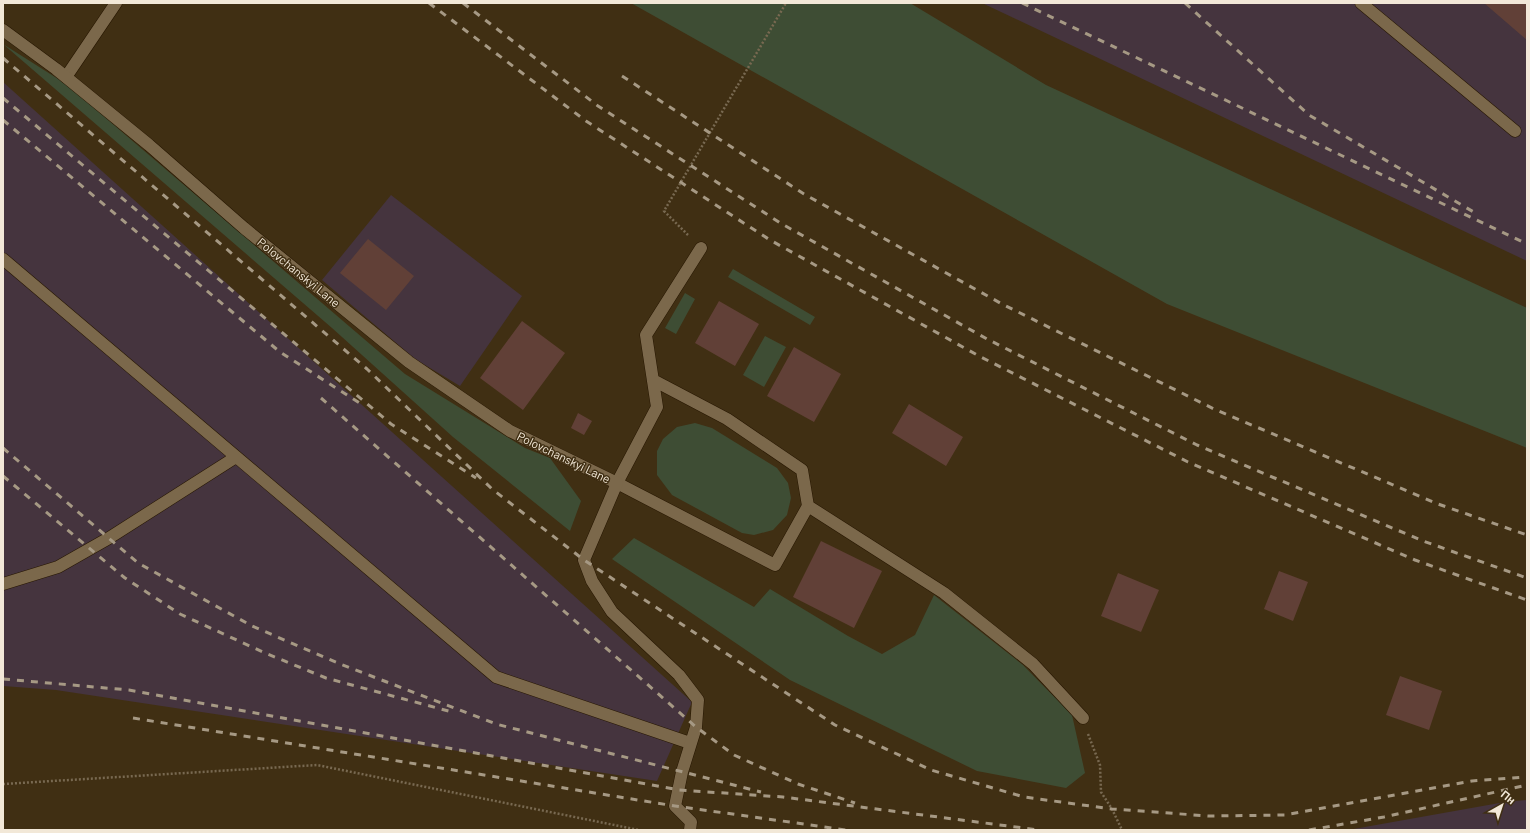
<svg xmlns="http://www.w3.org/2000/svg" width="1530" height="833" font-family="Barlow,sans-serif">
	<rect width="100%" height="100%" fill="#402f13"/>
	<!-- industrial -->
	<path fill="#45343e" d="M 982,3 L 1527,3 L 1527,261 Z
		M 3,82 L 692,702 L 657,781 L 56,690 L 3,686 Z
		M 391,195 L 522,296 L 460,386 L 415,359 L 322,280 Z
		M 1527,800 L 1527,830 L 1348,830 L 1505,802 Z"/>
	<!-- green -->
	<path fill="#3e4d34" d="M 631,3 L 910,3 L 1046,85 L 1527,308 L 1527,448 L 1167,304 Z
		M 3,44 L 66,84 L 405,374 L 525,448 L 550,458 L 581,501 L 570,531 L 453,437 L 332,328 Z
		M 733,269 L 815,317 L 810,325 L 728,277 Z
		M 685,293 L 695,299 L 676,334 L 665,328 Z
		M 765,336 L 786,347 L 764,387 L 743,375 Z
		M 695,423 L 712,428 L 777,468 L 788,483 L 791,498 L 787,515 L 773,530 L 754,535 L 742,533 L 672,495 L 657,475 L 657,451 L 663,439 L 677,427 Z
		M 634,538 L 754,607 L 770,589 L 848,636 L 882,654 L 915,635 L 934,595 L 1023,665 L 1072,715 L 1085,773 L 1066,788 L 977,771 L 790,680 L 612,559 Z"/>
	<!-- building -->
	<path fill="#614037" d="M 1484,3 L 1527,3 L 1527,40 Z
		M 368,239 L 414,276 L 386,310 L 340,273 Z
		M 719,301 L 759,324 L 735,366 L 695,343 Z
		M 522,321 L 565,353 L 523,410 L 480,378 Z
		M 794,347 L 841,374 L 814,422 L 767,396 Z
		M 909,404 L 963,437 L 946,466 L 892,433 Z
		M 578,413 L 592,421 L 584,435 L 571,428 Z
		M 821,541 L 882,571 L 854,628 L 793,597 Z
		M 1279,571 L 1308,582 L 1293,621 L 1264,609 Z
		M 1118,573 L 1159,590 L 1141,632 L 1101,616 Z
		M 1400,676 L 1442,691 L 1429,730 L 1386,715 Z"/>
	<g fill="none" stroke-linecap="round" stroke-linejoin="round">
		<!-- lane casing -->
		<g stroke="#261600" stroke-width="13">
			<path id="lane" d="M 1361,3 L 1515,131
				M 66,77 L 116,3
				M 3,259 L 496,677 L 690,743
				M 653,380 L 727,419 L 802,470 L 808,506 L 775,565 L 617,483 L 657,407 L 646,335 L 701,248
				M 808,506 L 944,593 L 1033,664 L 1083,718
				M 3,584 L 58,567 L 109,538 L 236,457"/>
		</g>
		<!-- street casing -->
		<g stroke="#261600" stroke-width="13">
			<path id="street" d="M 3,30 L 56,69 L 149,145 L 244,228 L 409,362 L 510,431 L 617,483 L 584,560 L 592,581 L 612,612 L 679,675 L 698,700 L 696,727 L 682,772 L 675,806 L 691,822 L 690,830"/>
		</g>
		<!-- path -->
		<path stroke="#786951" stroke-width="2.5" stroke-dasharray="2 2" stroke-linecap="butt" d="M 688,235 L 664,211 L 786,3
			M 1088,734 L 1100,765 L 1101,792 L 1112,809 L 1122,830
			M 3,784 L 317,765 L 639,830"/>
		<!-- lane -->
		<use href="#lane" stroke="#7b684b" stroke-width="12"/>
		<!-- street -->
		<use href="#street" stroke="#7b684b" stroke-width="12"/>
		<!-- rail -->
		<path stroke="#a69984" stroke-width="3" stroke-dasharray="7 7" stroke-linecap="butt" d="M 429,3 L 586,121 L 770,240 L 979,356 L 1188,462 L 1415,560 L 1527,600
			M 463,3 L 598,106 L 782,224 L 987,339 L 1197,445 L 1423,541 L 1527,578
			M 1022,3 L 1527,244
			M 1185,3 L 1309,115 L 1477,214
			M 3,58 L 367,369 L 492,489 L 584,560 L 835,725 L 931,770 L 1024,797 L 1112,809 L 1209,816 L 1285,815 L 1472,781 L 1527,777
			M 622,76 L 804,194 L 1002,304 L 1214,409 L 1438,504 L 1527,535
			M 3,98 L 391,424 L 476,478
			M 3,120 L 280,352 L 361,404
			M 321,398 L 696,727 L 734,755 L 798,784 L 855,803
			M 3,448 L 138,563 L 252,626 L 340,664 L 496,724 L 761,792
			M 3,476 L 125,578 L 180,614 L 265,653 L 326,678 L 452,712
			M 3,679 L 129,690 L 679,790 L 783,797 L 1039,830
			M 133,718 L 675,806 L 846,830
			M 1309,830 L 1384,817 L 1527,785"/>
	</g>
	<g text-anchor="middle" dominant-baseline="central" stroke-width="3" stroke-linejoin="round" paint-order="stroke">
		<!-- street labels -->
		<g font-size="12" fill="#f2e8d8" stroke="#402f13">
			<text transform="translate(299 272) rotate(39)">Polovchanskyi Lane</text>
			<text transform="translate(564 457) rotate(26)">Polovchanskyi Lane</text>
		</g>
	</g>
	<!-- border -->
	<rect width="1530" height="833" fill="none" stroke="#f2e8d8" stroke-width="8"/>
	<!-- north arrow -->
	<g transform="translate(1502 805) rotate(39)" stroke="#402f13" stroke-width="3" paint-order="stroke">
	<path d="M0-3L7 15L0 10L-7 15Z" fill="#f2e8d8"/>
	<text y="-6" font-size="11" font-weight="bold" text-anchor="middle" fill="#f2e8d8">Пн</text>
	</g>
</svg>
